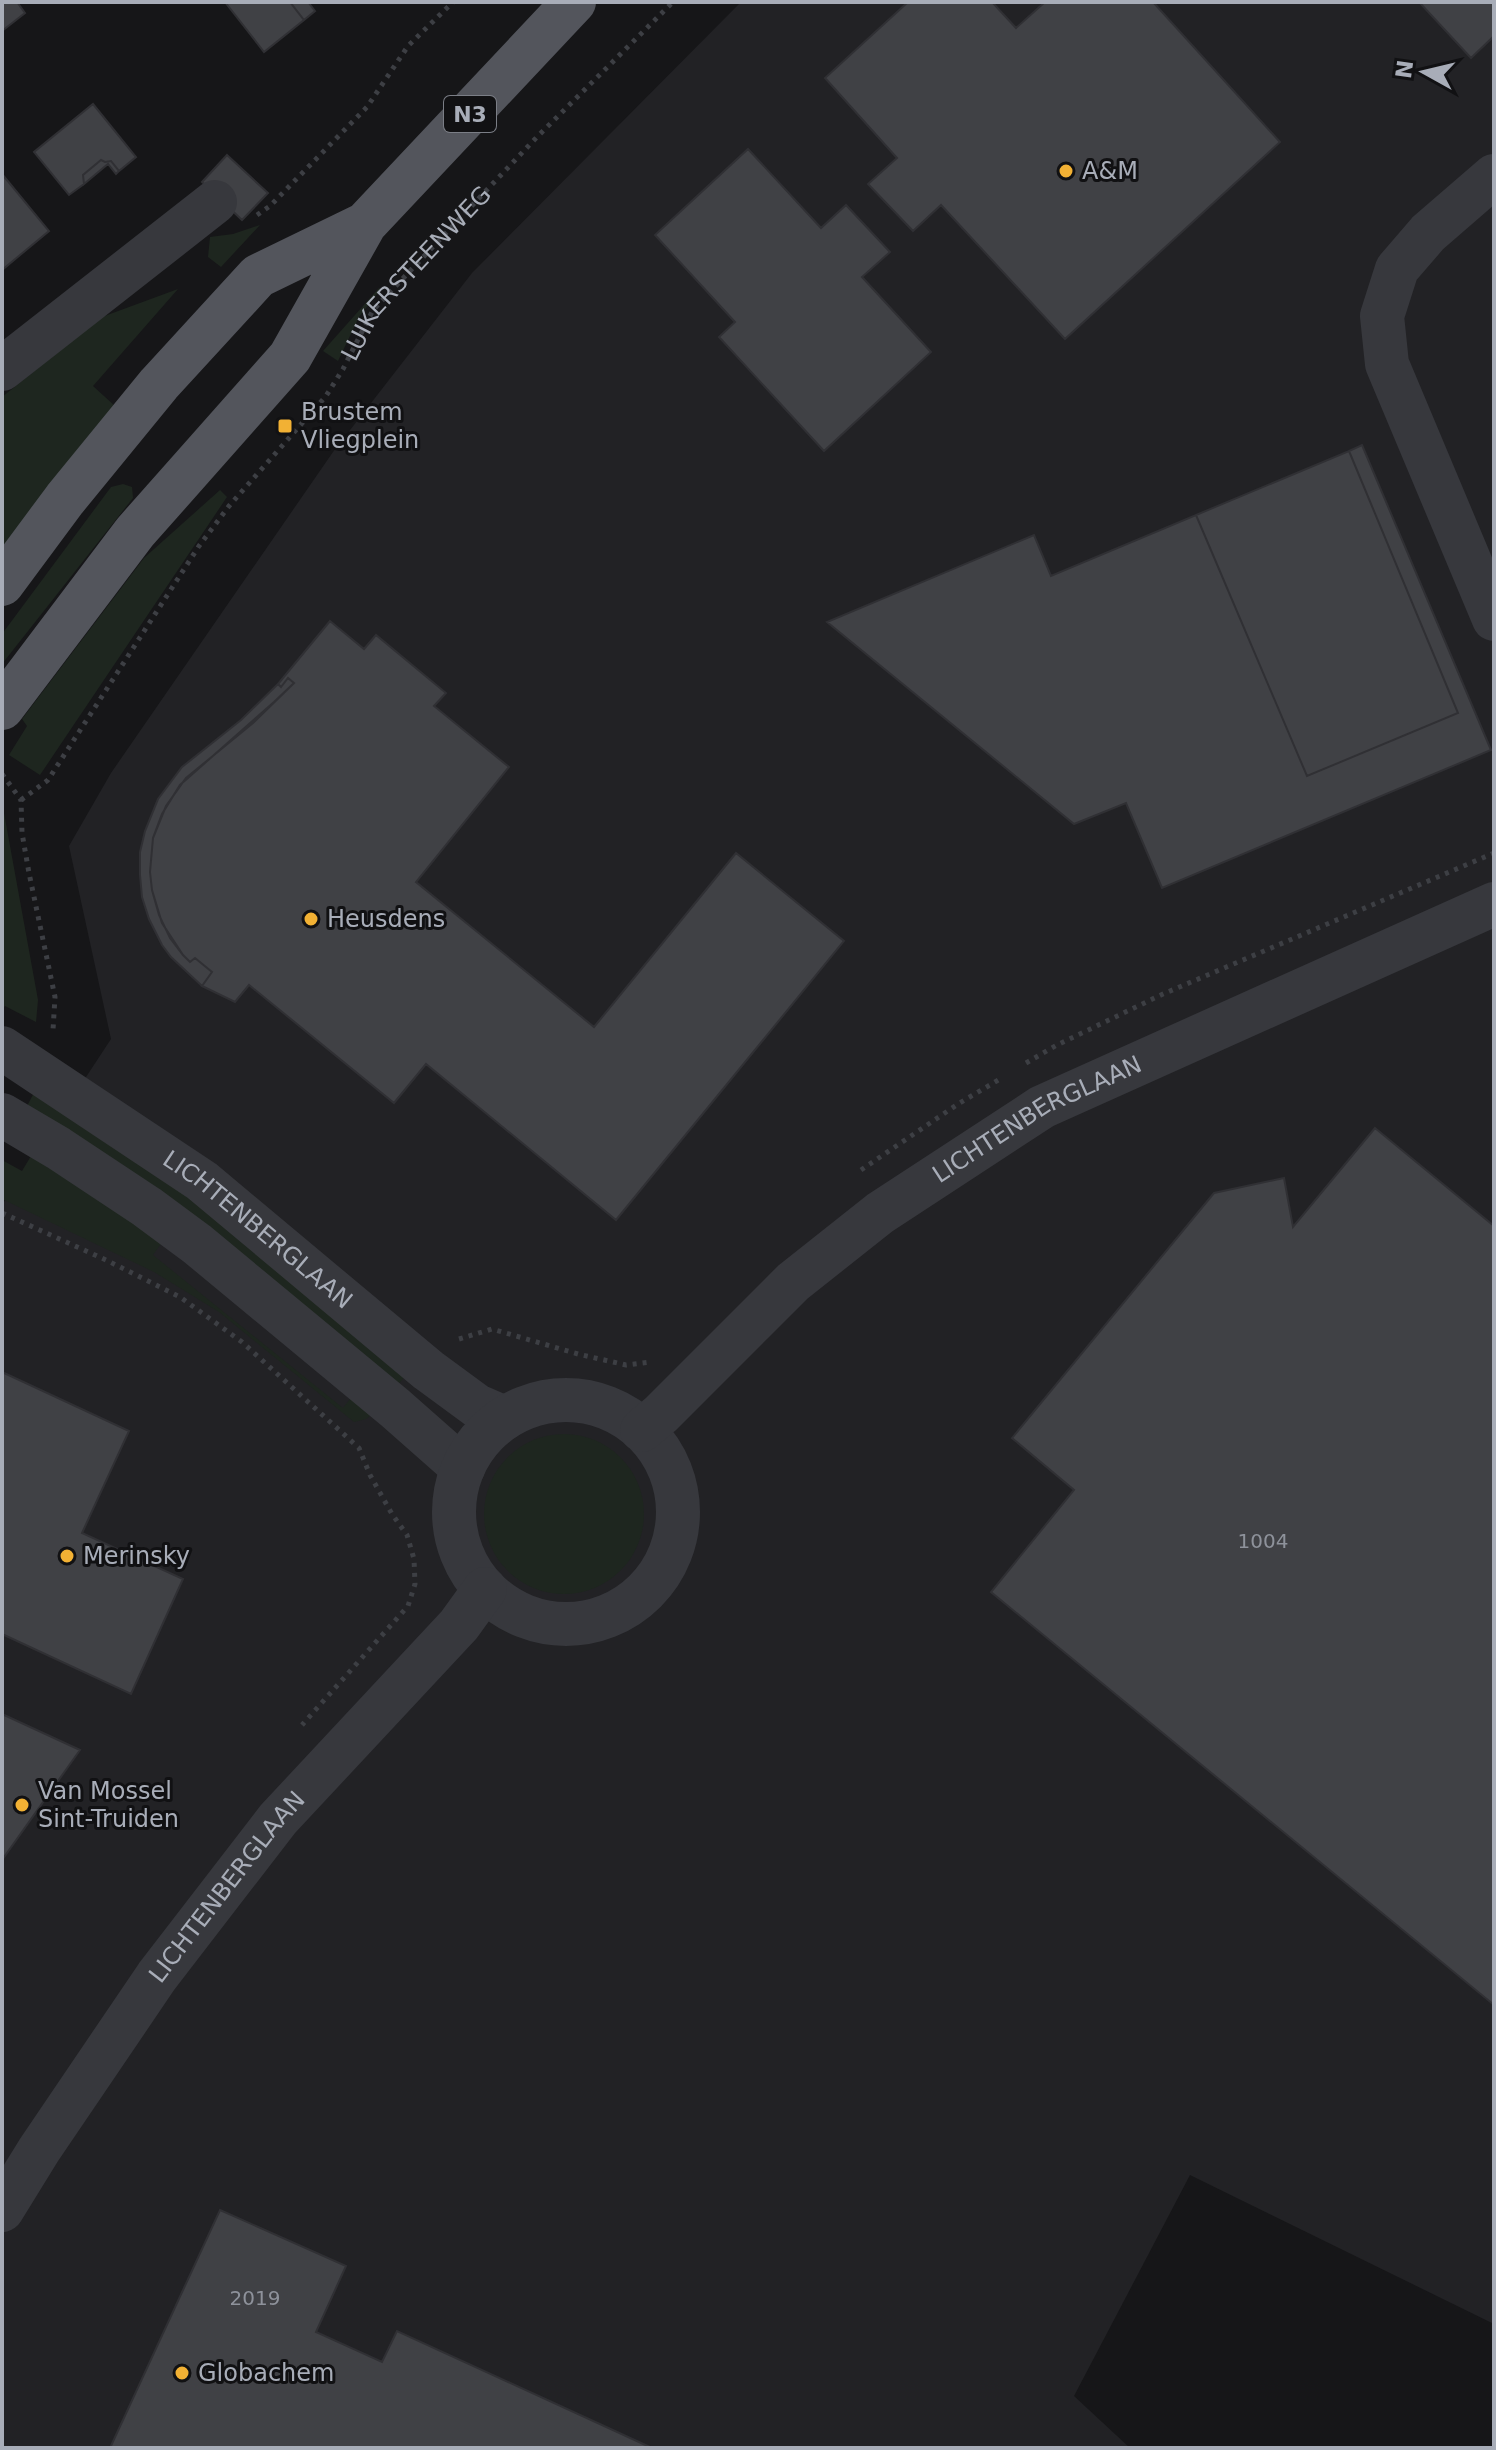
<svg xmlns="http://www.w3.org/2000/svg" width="1496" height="2450" font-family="'DejaVu Sans',sans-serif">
	<rect width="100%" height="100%" fill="#161618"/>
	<!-- built -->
	<path fill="#222225" d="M 741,2 L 1494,2 L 1494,2324 L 1190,2175 L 1074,2396 L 1130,2448 L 2,2448 L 2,1205 L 111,1039 L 69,846 L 111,773 L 333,452 L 472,273 Z"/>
	<!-- green -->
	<path fill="#1e261f" d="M 260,225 L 221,267 L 208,257 L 210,237 L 233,234 Z
		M 379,288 L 381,289 L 359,317 L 338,361 L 323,351 Z
		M 178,289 L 93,386 L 116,407 L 2,550 L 2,397 L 102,317 Z
		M 123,484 L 132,487 L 133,498 L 2,664 L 2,634 L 111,487 Z
		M 220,490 L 227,497 L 40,775 L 9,755 L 27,726 L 22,719 L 144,558 Z
		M 2,802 L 38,1000 L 36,1022 L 5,1006 L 2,1009 Z
		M 36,1089 L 131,1150 L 409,1372 L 394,1389 L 27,1106 Z
		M 34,1151 L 168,1234 L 153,1255 L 343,1408 L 357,1390 L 378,1410 L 366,1419 L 354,1422 L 219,1312 L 154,1272 L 2,1199 L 2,1160 L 22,1171 Z
		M484 1514a80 80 0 1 1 160 0a80 80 0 1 1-160 0Z"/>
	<!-- building -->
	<path fill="#404145" stroke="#303034" stroke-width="2" d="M 2,2 L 17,2 L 25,13 L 2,31 Z
		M 225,2 L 290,2 L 304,20 L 264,52 Z
		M 290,2 L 308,2 L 315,11 L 304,20 Z
		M 908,2 L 992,2 L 1016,28 L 1045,2 L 1153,2 L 1280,142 L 1065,339 L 941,205 L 913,231 L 868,184 L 897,158 L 825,78 Z
		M 1419,2 L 1494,2 L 1494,36 L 1471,58 Z
		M 93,104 L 136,157 L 119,171 L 111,161 L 105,162 L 101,160 L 83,175 L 84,184 L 69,195 L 34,152 Z
		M 748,149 L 821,228 L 846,205 L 890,252 L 862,277 L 931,352 L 824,451 L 719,337 L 735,322 L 655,235 Z
		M 227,155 L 268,193 L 242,220 L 202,182 Z
		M 101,160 L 105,162 L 111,161 L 119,171 L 116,174 L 108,164 L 84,184 L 83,175 Z
		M 2,174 L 49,231 L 2,270 Z
		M 1362,445 L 1491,750 L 1162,888 L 1126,803 L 1074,824 L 827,622 L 1034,535 L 1051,576 L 1196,515 L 1307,776 L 1458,713 L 1349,451 Z
		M 1349,451 L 1458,713 L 1307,776 L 1196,515 Z
		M 330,621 L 364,649 L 376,635 L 446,693 L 434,706 L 509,767 L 416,882 L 594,1027 L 736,853 L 844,941 L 616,1220 L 426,1064 L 394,1103 L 249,985 L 235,1002 L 202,986 L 212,972 L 195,958 L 190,962 L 183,955 L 162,923 L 152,890 L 150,872 L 153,838 L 166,806 L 186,778 L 253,723 L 294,683 L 288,678 L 281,687 L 278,684 Z
		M 288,678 L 294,683 L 274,702 L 180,785 L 162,814 L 153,838 L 150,872 L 152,890 L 159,915 L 170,938 L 183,955 L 190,962 L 195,958 L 212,972 L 202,986 L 171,957 L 162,945 L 149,919 L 142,897 L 140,875 L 140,852 L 145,831 L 158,799 L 182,767 L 241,720 L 278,684 L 281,687 Z
		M 1375,1128 L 1494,1226 L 1494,2005 L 991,1592 L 1074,1490 L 1012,1438 L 1214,1193 L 1284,1178 L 1293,1227 Z
		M 2,1372 L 129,1431 L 82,1533 L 183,1579 L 131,1694 L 2,1634 Z
		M 2,1714 L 80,1750 L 2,1860 Z
		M 220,2210 L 346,2266 L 316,2332 L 382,2362 L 397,2331 L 652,2448 L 110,2448 Z"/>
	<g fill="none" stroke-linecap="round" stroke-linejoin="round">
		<!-- path -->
		<g stroke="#3d3f44" stroke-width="5" stroke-dasharray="4 6" stroke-linecap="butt">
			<path d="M 257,215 L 270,206 L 367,107 L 408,46 L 453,2"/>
			<path d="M 2,774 L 21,800 L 22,833 L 29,873 L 55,997 L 53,1030"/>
			<path id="s1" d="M 21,800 L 48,780 L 199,546 L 229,506 L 326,396 L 343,369 L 373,310 L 537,137 L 673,2"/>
			<path d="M 1026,1063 L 1057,1045 L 1163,994 L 1494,853"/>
			<path d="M 861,1170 L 958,1104 L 1000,1079"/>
			<path d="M 2,1213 L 106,1260 L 180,1297 L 242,1342 L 359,1448 L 370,1475 L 392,1514 L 407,1535 L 414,1559 L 415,1584 L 408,1606 L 302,1725"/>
			<path d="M 459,1339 L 492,1329 L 578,1354 L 626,1365 L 650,1362"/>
		</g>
		<!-- street -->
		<g stroke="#37383d" stroke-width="44">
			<path d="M 1494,176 L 1428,233 L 1397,269 L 1382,316 L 1387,364 L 1494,619"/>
			<path d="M 2,369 L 215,202"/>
			<path id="s2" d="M 2,1048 L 202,1181 L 428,1370 L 477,1406 L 505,1418"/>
			<path d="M 2,1115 L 58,1148 L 147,1207 L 197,1244 L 395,1408 L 463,1468"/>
			<circle cx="566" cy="1512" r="112"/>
			<path id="s3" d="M 642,1430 L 661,1414 L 793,1282 L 880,1213 L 1042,1107 L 1494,904"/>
			<path id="s4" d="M 2,2210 L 39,2150 L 157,1976 L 278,1819 L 459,1625 L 485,1589"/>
		</g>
		<!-- primary -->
		<path stroke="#53555c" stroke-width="44" d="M 2,584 L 65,499 L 159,384 L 258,276 L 365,224
			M 2,708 L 135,532 L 290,357 L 365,224 L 574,2"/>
	</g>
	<!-- markers -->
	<g fill="#f2b134" stroke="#111113" stroke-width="3">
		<circle cx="1066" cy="171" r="8"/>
		<rect x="277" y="418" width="16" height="16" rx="4"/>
		<circle cx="311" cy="919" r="8"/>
		<circle cx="67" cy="1556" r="8"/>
		<circle cx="22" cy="1805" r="8"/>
		<circle cx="182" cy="2373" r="8"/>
	</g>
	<g text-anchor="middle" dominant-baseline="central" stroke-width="6" stroke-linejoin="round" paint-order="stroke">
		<!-- number labels -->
		<g font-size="20" fill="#8e929b">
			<text x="1263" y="1541">1004</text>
			<text x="255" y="2298">2019</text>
		</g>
		<!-- shield labels -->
		<rect fill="#111113" stroke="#7b7e86" stroke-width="2" x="444" y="96" width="52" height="36" rx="6"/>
		<g font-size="22" font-weight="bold" fill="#a8adb8">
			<text x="470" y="114">N3</text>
		</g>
		<!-- poi labels -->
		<g font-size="24" fill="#a8adb8" stroke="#111113" text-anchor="start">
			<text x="1082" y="171">A&amp;M</text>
			<text x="301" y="412">Brustem<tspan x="301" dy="28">Vliegplein</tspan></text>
			<text x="327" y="919">Heusdens</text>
			<text x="83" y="1556">Merinsky</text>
			<text x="38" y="1791">Van Mossel<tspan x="38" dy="28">Sint-Truiden</tspan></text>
			<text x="198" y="2373">Globachem</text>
		</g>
		<!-- street labels -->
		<g font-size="24" fill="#a8adb8" stroke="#111113">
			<text stroke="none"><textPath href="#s1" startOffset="662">LUIKERSTEENWEG</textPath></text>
			<text stroke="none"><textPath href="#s3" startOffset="506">LICHTENBERGLAAN</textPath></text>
			<text stroke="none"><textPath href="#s2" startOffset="314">LICHTENBERGLAAN</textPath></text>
			<text stroke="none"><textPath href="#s4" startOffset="394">LICHTENBERGLAAN</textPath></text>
		</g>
	</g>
	<!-- border -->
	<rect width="1496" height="2450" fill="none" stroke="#a8adb8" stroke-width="8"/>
	<!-- north arrow -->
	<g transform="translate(1424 72) rotate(278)" stroke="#111113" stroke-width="6" paint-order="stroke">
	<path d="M0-6L14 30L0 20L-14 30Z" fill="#a8adb8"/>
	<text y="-12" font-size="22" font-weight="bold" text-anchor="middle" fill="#a8adb8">N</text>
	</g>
</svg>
